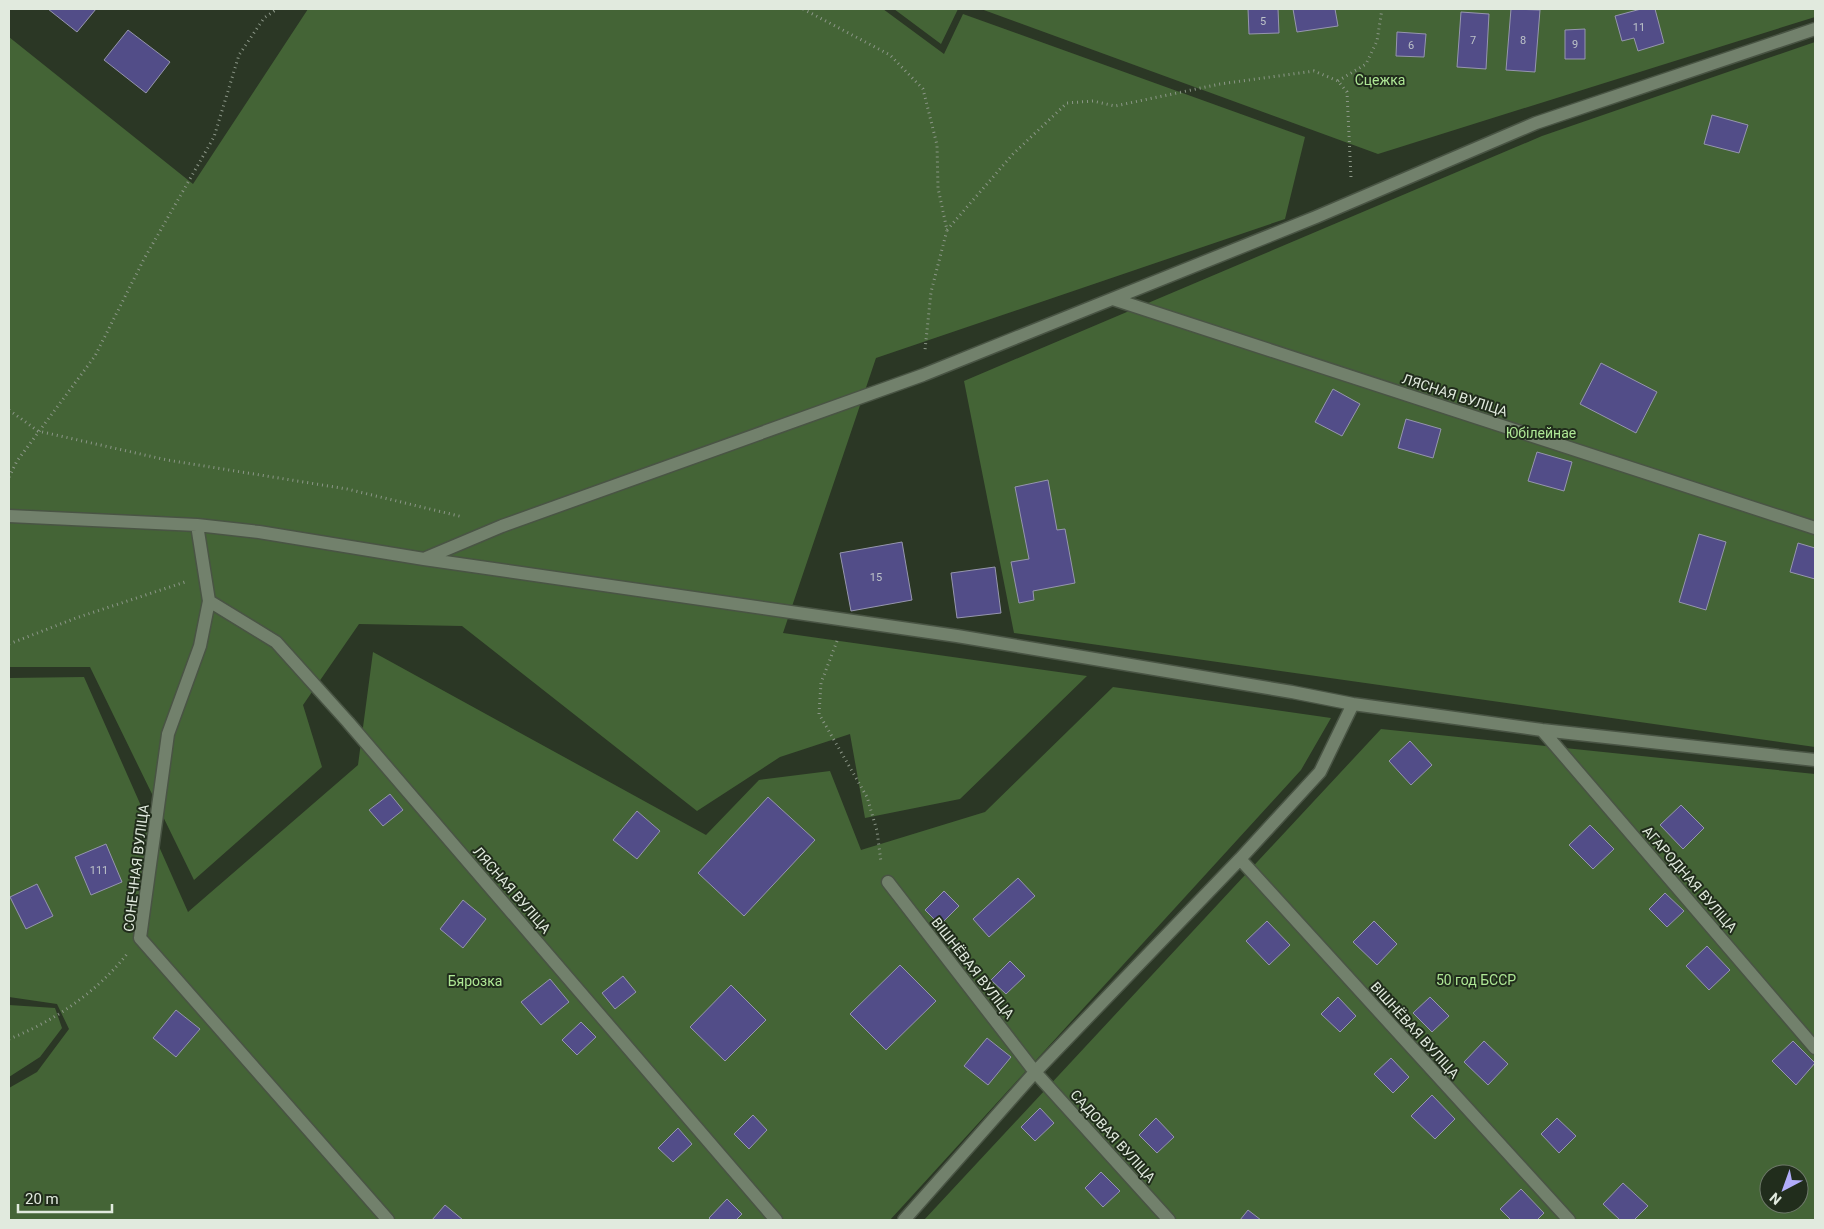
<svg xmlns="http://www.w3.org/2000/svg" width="1824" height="1229" font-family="Roboto,sans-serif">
	<rect width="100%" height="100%" fill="#2b3725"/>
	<!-- green -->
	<path fill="#446436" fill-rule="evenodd" d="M 308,9 L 883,9 L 944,54 L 963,14 L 1305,137 L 1285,219 L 876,358 L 783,633 L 1087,676 L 960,799 L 865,818 L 850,734 L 780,757 L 697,811 L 462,626 L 359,624 L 303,705 L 322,767 L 194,880 L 90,667 L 9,667 L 9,37 L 193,184 Z
		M 894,9 L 958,9 L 941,44 Z
		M 981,9 L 1815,9 L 1815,17 L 1378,154 Z
		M 1815,42 L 1815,747 L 1014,633 L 964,381 L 1542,136 Z
		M 373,652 L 706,835 L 759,780 L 830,771 L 861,850 L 985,812 L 1113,687 L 1331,718 L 1301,770 L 890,1220 L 9,1220 L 9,1088 L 37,1072 L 69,1029 L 57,1004 L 9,997 L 9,678 L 84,677 L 188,912 L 358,765 Z
		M 1381,729 L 1815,774 L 1815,1220 L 924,1220 ZM 1769,1174 L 1799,1174 L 1799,1204 L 1769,1204 Z
		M 9,1005 L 55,1008 L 62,1028 L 40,1057 L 9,1077 Z"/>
	<!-- building -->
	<path fill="#524d88" stroke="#9696ae" d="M 48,9 L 96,9 L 77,32 Z
		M 1248,9 L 1278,9 L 1279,33 L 1249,34 Z
		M 1293,9 L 1335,9 L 1338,26 L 1297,32 Z
		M 1511,9 L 1540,10 L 1535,72 L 1506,70 Z
		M 1641,9 L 1655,9 L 1664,43 L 1638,51 L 1634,38 L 1622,41 L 1615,16 Z
		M 1461,12 L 1489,14 L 1486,69 L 1457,67 Z
		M 1585,29 L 1585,59 L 1565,59 L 1565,30 Z
		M 128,30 L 170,62 L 146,93 L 104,60 Z
		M 1397,32 L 1426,34 L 1424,57 L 1396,56 Z
		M 1712,115 L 1748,125 L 1739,153 L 1704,144 Z
		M 1601,363 L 1657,392 L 1636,433 L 1580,404 Z
		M 1333,389 L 1360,404 L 1342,436 L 1315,422 Z
		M 1406,419 L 1441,429 L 1433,458 L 1398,448 Z
		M 1537,452 L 1572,462 L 1564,491 L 1528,481 Z
		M 1048,480 L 1057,530 L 1065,529 L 1075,583 L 1033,591 L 1034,600 L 1019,603 L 1011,562 L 1029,559 L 1015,487 Z
		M 1699,534 L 1726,542 L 1706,610 L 1679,602 Z
		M 902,542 L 912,600 L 851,611 L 840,553 Z
		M 1798,543 L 1815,548 L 1815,579 L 1790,572 Z
		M 995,567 L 1001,613 L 957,618 L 951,573 Z
		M 1410,741 L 1432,765 L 1411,785 L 1389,761 Z
		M 390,794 L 403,810 L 383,826 L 369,810 Z
		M 768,797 L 815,840 L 744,916 L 698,873 Z
		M 1681,805 L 1704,828 L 1683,849 L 1660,825 Z
		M 637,811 L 660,831 L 637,859 L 613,840 Z
		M 1590,825 L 1614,849 L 1593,869 L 1569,845 Z
		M 106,844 L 122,882 L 91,895 L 75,857 Z
		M 1018,878 L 1035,896 L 989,937 L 973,919 Z
		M 37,884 L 53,916 L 26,929 L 10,897 Z
		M 944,891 L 959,906 L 940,925 L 925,910 Z
		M 1665,893 L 1684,911 L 1667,927 L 1649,909 Z
		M 463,900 L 486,919 L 463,948 L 440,929 Z
		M 1267,921 L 1290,945 L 1269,965 L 1246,941 Z
		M 1374,921 L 1397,944 L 1377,965 L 1353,942 Z
		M 1707,946 L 1730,970 L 1709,990 L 1686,966 Z
		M 1010,961 L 1025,976 L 1006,994 L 991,980 Z
		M 900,965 L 936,1001 L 886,1050 L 850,1014 Z
		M 623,976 L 636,992 L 615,1009 L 602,993 Z
		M 550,979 L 569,1002 L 541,1025 L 521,1002 Z
		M 731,985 L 766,1020 L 725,1061 L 690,1027 Z
		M 1338,997 L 1356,1016 L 1340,1032 L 1321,1014 Z
		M 1430,997 L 1449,1016 L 1432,1032 L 1413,1013 Z
		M 176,1010 L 200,1029 L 176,1057 L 153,1038 Z
		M 581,1022 L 596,1037 L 577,1055 L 562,1040 Z
		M 987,1038 L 1011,1057 L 988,1085 L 964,1066 Z
		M 1484,1041 L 1508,1064 L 1488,1085 L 1464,1062 Z
		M 1793,1041 L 1815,1063 L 1796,1085 L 1772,1061 Z
		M 1391,1058 L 1409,1077 L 1393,1093 L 1374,1074 Z
		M 1432,1095 L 1455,1119 L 1435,1139 L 1411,1116 Z
		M 1040,1108 L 1054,1123 L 1035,1141 L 1021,1127 Z
		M 753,1115 L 767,1130 L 749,1149 L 734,1134 Z
		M 1156,1118 L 1174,1137 L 1157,1153 L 1139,1135 Z
		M 1557,1118 L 1576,1136 L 1559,1153 L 1541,1134 Z
		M 678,1128 L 692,1144 L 673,1162 L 658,1148 Z
		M 1101,1172 L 1120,1191 L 1103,1207 L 1085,1188 Z
		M 1623,1183 L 1648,1206 L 1634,1220 L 1620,1220 L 1603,1204 Z
		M 1521,1189 L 1544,1213 L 1537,1220 L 1511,1220 L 1500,1209 Z
		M 727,1199 L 742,1214 L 736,1220 L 711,1220 L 709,1218 Z
		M 445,1205 L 463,1220 L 432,1220 Z
		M 1248,1210 L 1261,1220 L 1240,1220 Z"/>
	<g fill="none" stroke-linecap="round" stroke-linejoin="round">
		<!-- street casing -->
		<g stroke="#495444" stroke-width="15">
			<path id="street" d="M 1113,299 L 1815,528
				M 9,516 L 197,525 L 259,532 L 424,559 L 957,636 L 1292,692 L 1353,704 L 1542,730 L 1815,760
				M 197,525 L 209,601 L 200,646 L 168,734 L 140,938 L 388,1220
				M 426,558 L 502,526 L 923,375 L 1316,217 L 1536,123 L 1815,29
				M 209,601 L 276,642 L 348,722 L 776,1220
				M 1542,730 L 1815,1048
				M 1240,859 L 1569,1220
				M 888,882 L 1035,1072 L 1169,1220
				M 904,1220 L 1035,1072 L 1240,859 L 1320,772 L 1353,704"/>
		</g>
		<!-- path -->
		<path stroke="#8c9788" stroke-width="3" stroke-dasharray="1 4" stroke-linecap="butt" d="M 803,9 L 890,55 L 923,89 L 937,145 L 938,188 L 947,230 L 931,292 L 925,350
			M 1338,81 L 1366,64 L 1377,41 L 1382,9
			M 947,230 L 1013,154 L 1067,103 L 1093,101 L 1115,106 L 1220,84 L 1314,71 L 1338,81 L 1347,92 L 1351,178
			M 9,410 L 38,431 L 167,460 L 347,489 L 463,517
			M 9,477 L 17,461 L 95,356 L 144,259 L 214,137 L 239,55 L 264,18 L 277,9
			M 837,641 L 821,683 L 819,714 L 867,797 L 877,831 L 881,862
			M 9,644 L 76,618 L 185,582
			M 9,1039 C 53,1022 97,992 127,954"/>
		<!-- street -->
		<use href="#street" stroke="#72816c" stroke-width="12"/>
	</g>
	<g text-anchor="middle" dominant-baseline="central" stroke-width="4" stroke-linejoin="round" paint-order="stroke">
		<!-- number labels -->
		<g font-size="11" fill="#bdc3c8">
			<text x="1263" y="21">5</text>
			<text x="1639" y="27">11</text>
			<text x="1473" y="40">7</text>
			<text x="1523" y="40">8</text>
			<text x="1575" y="44">9</text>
			<text x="1411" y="45">6</text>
			<text x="876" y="577">15</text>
			<text x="99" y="870">111</text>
		</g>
		<!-- park labels -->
		<g font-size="14" fill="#aee795" stroke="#212d1c">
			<text x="1380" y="80">Сцежка</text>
			<text x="1541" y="433">Юбілейнае</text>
			<text x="1476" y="980">50 год БССР</text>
			<text x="475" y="981">Бярозка</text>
		</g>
		<!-- street labels -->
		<g font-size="14" fill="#e1eade" stroke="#212d1c">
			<text transform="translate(1455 395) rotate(18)">ЛЯСНАЯ ВУЛІЦА</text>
			<text transform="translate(136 868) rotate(-83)">СОНЕЧНАЯ ВУЛІЦА</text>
			<text transform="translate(1690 879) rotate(49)">АГАРОДНАЯ ВУЛІЦА</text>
			<text transform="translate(512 890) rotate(49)">ЛЯСНАЯ ВУЛІЦА</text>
			<text transform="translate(973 968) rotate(52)">ВІШНЁВАЯ ВУЛІЦА</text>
			<text transform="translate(1415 1030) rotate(48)">ВІШНЁВАЯ ВУЛІЦА</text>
			<text transform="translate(1113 1136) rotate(48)">САДОВАЯ ВУЛІЦА</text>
		</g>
	</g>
	<!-- border -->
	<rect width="1824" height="1229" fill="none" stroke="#e1eade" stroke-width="20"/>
	<!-- north arrow -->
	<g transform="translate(1784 1189) rotate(221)"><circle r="24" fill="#212d1c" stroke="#6e796a"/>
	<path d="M0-4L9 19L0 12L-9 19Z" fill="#b1adfa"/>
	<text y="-8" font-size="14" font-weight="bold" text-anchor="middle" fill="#e1eade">N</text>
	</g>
	<!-- scale -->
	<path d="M18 1204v8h94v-8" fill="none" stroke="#e1eade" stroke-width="2.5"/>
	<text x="25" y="1204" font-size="15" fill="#e1eade" stroke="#212d1c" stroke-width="4" paint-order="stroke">20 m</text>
</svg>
